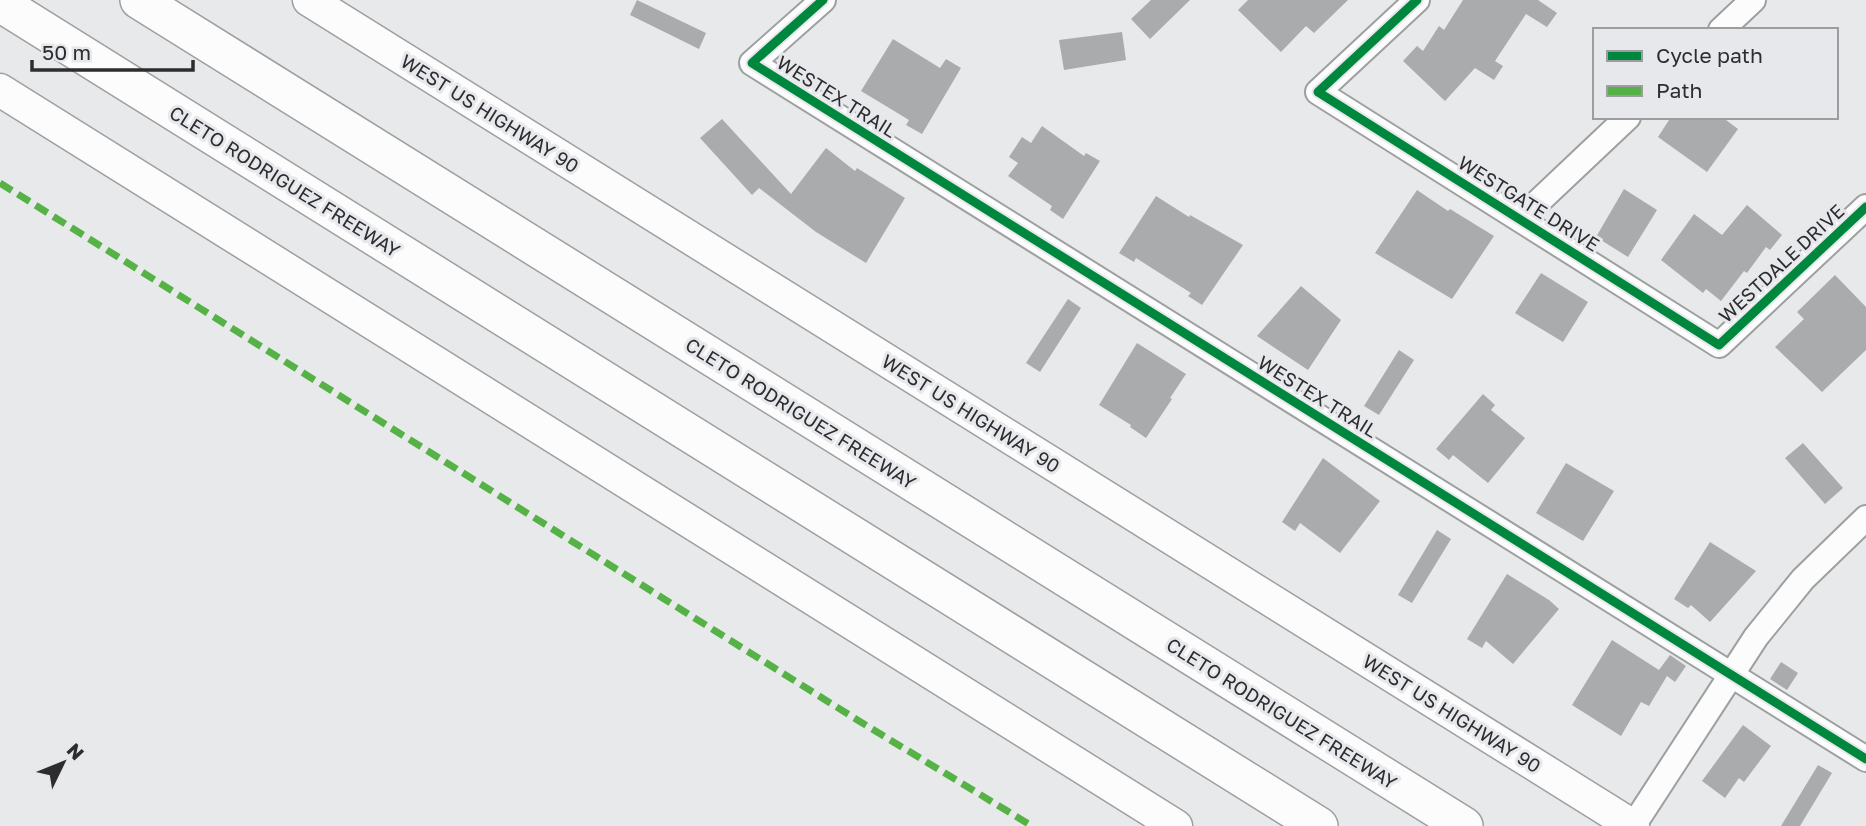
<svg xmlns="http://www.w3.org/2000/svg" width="1866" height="826" font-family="'Golos Text',sans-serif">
	<rect width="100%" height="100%" fill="#e8e9eb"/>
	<!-- building -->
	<path fill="#aaabac" d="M 637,0 L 706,33 L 699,49 L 630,15 Z
		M 1151,0 L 1190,0 L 1150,39 L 1131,19 Z
		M 1248,0 L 1348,0 L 1314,33 L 1306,26 L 1281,52 L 1238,10 Z
		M 1463,0 L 1538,0 L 1557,13 L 1547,27 L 1526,14 L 1495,61 L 1503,66 L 1494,80 L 1475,68 L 1445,101 L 1403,61 L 1417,46 L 1423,51 L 1439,26 L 1444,30 Z
		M 1122,32 L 1126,60 L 1064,70 L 1059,40 Z
		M 893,39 L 940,68 L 946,59 L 961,68 L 922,134 L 906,125 L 909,120 L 861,91 Z
		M 1671,117 L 1722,117 L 1738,129 L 1707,172 L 1658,137 Z
		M 722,119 L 791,194 L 826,148 L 855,171 L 857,168 L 905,198 L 866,263 L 816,232 L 759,188 L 752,195 L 700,138 Z
		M 1042,126 L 1084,156 L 1086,153 L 1100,161 L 1063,219 L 1050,210 L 1052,206 L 1008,176 L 1018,163 L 1009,157 L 1022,137 L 1031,143 Z
		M 1624,189 L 1657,210 L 1628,257 L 1596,237 Z
		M 1417,190 L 1448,211 L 1450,209 L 1494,236 L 1452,299 L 1375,253 Z
		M 1156,196 L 1189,217 L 1190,215 L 1243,245 L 1202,305 L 1188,296 L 1191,293 L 1136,258 L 1134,262 L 1119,253 Z
		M 1747,205 L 1782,235 L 1770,250 L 1766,247 L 1747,273 L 1744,271 L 1721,301 L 1706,289 L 1703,293 L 1661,260 L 1694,214 L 1722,235 Z
		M 1541,273 L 1588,302 L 1563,342 L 1515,313 Z
		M 1835,275 L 1866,307 L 1866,350 L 1822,392 L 1775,347 L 1804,319 L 1797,312 Z
		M 1301,286 L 1341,320 L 1308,370 L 1257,336 Z
		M 1068,299 L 1081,308 L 1040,372 L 1026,363 Z
		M 1137,343 L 1186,374 L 1170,398 L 1172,399 L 1146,438 L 1130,427 L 1131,425 L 1099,405 Z
		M 1399,350 L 1414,360 L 1379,415 L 1364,406 Z
		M 1483,394 L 1495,405 L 1491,410 L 1525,438 L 1488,483 L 1453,455 L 1449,460 L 1436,449 Z
		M 1803,443 L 1843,488 L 1825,504 L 1785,458 Z
		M 1323,458 L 1380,501 L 1340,553 L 1300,523 L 1295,531 L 1282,522 Z
		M 1566,463 L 1614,491 L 1583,541 L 1536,513 Z
		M 1437,530 L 1451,539 L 1412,603 L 1398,595 Z
		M 1710,542 L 1756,571 L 1710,622 L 1691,605 L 1688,608 L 1674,599 Z
		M 1507,574 L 1549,600 L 1559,609 L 1513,664 L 1486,641 L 1482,648 L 1467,639 Z
		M 1612,640 L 1659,670 L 1670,655 L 1686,666 L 1675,682 L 1667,676 L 1649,706 L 1641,702 L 1621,736 L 1572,705 Z
		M 1781,662 L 1798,673 L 1787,690 L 1770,679 Z
		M 1743,725 L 1771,746 L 1744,782 L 1739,778 L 1725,798 L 1702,781 Z
		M 1818,765 L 1832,773 L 1800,826 L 1781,826 Z"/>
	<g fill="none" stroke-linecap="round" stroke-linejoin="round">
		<!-- minor casing -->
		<g stroke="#9e9fa0" stroke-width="28">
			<path id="minor" d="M 823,0 L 752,63 L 1866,759
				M 1417,0 L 1318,92 L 1719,345 L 1866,207
				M 1721,30 L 1753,0
				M 1521,218 L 1628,117
				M 1633,826 L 1756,637 L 1803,579 L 1866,518"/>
		</g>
		<!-- major casing -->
		<g stroke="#9e9fa0" stroke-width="35">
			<path id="major" d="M 309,0 L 1633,826
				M 0,90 L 1176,826"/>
		</g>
		<!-- highway casing -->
		<g stroke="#9e9fa0" stroke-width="40">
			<path id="highway" d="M 139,0 L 1464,826
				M 0,3 L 1319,826"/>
		</g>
		<!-- minor -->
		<use href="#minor" stroke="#fcfcfc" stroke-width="24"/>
		<!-- major -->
		<use href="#major" stroke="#fcfcfc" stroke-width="32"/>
		<!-- highway -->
		<use href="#highway" stroke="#fcfcfc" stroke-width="37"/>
		<!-- quiet -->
		<path stroke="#56b246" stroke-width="7" stroke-dasharray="14 7" stroke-linecap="butt" d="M 0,183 L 859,721 L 1032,826"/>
		<!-- cycleway casing -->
		<g stroke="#e7e8ec" stroke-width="13">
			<path id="cycleway" d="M 823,0 L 752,63 L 1866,759
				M 1417,0 L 1318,92 L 1719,345 L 1866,207"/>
		</g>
		<!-- cycleway -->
		<use href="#cycleway" stroke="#00873e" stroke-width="9"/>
	</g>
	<g text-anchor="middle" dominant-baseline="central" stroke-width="6" stroke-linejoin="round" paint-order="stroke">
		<!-- street labels -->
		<g font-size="19" fill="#2d2d2f" stroke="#e7e8ec">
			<text transform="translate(837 96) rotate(32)">WESTEX TRAIL</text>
			<text transform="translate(490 113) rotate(32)">WEST US HIGHWAY 90</text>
			<text transform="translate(285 181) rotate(32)">CLETO RODRIGUEZ FREEWAY</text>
			<text transform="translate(1529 203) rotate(32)">WESTGATE DRIVE</text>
			<text transform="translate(1781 263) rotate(-43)">WESTDALE DRIVE</text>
			<text transform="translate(1318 396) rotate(32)">WESTEX TRAIL</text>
			<text transform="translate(801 413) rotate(32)">CLETO RODRIGUEZ FREEWAY</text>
			<text transform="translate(971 413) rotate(32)">WEST US HIGHWAY 90</text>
			<text transform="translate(1282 713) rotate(32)">CLETO RODRIGUEZ FREEWAY</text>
			<text transform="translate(1452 713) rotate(32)">WEST US HIGHWAY 90</text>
		</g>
	</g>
	<!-- legend -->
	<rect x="1593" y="28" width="245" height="91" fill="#e7e8ec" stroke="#9d9da0" stroke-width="2"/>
	<rect x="1607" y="51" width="35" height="10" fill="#00873e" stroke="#9d9da0" stroke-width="2"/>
	<text x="1656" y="63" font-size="21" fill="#2d2d2f">Cycle path</text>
	<rect x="1607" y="86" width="35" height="10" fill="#56b246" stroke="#9d9da0" stroke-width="2"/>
	<text x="1656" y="98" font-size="21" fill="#2d2d2f">Path</text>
	<!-- north arrow -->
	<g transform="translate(63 763) rotate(47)" stroke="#e7e8ec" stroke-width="5" paint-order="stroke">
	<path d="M0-5L12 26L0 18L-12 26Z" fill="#2d2d2f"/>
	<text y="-10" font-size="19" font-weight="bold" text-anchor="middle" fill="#2d2d2f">N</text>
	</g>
	<!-- scale -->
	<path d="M32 60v10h161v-10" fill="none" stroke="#2d2d2f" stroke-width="3.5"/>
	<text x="42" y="60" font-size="21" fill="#2d2d2f" stroke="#e7e8ec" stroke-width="5" paint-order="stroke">50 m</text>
</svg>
